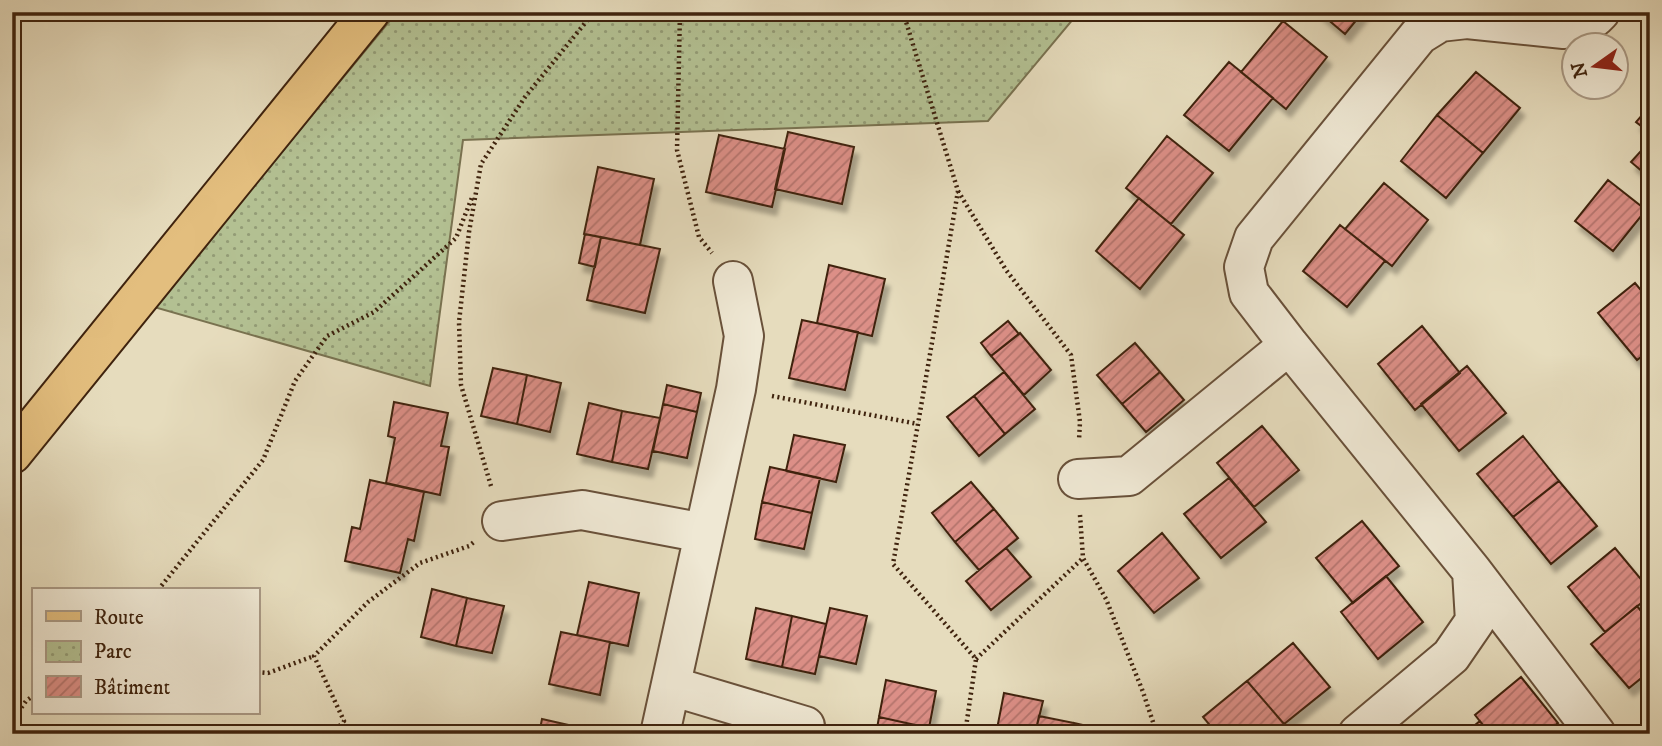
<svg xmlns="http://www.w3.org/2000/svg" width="1662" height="746" font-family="'IM FELL DW Pica',serif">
	<defs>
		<pattern id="park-dots" width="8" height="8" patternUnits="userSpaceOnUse" patternTransform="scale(1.75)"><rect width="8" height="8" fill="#b3c092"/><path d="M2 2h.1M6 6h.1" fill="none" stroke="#939c76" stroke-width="1.8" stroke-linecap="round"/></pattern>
		<pattern id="building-hatch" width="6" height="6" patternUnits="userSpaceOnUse" patternTransform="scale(1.75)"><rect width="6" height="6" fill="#dc8f87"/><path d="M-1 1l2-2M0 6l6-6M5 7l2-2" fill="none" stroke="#b4746d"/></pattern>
		<filter id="shadow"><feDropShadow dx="4.5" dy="8" stdDeviation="2" flood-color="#0004"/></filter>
	</defs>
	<rect width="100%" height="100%" fill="#e6dcbd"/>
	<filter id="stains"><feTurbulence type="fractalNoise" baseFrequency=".00286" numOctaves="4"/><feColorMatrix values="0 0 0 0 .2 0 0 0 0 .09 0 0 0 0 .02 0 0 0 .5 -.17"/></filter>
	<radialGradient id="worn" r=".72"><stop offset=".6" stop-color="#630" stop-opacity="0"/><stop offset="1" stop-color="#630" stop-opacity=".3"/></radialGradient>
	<!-- park -->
	<path fill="url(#park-dots)" stroke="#797250" stroke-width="2" d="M 397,12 L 1079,12 L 988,121 L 463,140 L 430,386 L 154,307 Z"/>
	<!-- building -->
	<path fill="url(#building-hatch)" stroke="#3f230e" stroke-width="2" filter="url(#shadow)" d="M 1319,12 L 1363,12 L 1345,34 Z
		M 1283,21 L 1327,57 L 1286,109 L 1241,72 Z
		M 1229,62 L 1273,98 L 1229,151 L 1184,115 Z
		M 1476,72 L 1520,108 L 1483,153 L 1437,115 Z
		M 1650,106 L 1650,133 L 1636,122 Z
		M 1437,115 L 1483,153 L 1446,198 L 1401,161 Z
		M 788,132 L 854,147 L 842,204 L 775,189 Z
		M 719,135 L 785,149 L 772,207 L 706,192 Z
		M 1167,136 L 1213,173 L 1171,224 L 1126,188 Z
		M 1650,141 L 1650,178 L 1631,162 Z
		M 598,167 L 654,179 L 640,245 L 584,234 Z
		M 1608,180 L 1646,210 L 1613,251 L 1575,221 Z
		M 1384,183 L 1428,220 L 1392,266 L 1345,229 Z
		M 1139,198 L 1184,235 L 1140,289 L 1096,251 Z
		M 1340,225 L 1385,261 L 1347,307 L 1303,271 Z
		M 585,234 L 601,237 L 595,267 L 579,263 Z
		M 601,237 L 660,249 L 645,313 L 587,300 Z
		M 829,265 L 885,279 L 872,336 L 817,323 Z
		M 1635,283 L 1650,301 L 1650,350 L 1637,360 L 1598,313 Z
		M 802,320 L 858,332 L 845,390 L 789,378 Z
		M 1008,321 L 1019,334 L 991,356 L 981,343 Z
		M 1422,326 L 1460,373 L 1415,410 L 1378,364 Z
		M 1020,333 L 1051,370 L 1024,395 L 991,356 Z
		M 1135,343 L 1160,372 L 1122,404 L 1097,375 Z
		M 1467,366 L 1506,413 L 1459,451 L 1421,404 Z
		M 493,368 L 527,375 L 517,424 L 481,416 Z
		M 1004,372 L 1035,409 L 1005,434 L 974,396 Z
		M 1160,372 L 1184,400 L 1146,432 L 1122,404 Z
		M 527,375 L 561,383 L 550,432 L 517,424 Z
		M 667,385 L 701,393 L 697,412 L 663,404 Z
		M 974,396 L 1005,434 L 979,456 L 947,417 Z
		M 394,402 L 448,413 L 441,446 L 449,447 L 440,495 L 386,483 L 395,438 L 388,436 Z
		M 589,403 L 622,411 L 612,462 L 577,454 Z
		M 663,404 L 697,412 L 687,458 L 653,451 Z
		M 622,411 L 660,418 L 648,469 L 612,462 Z
		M 1262,426 L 1299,470 L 1254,507 L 1217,463 Z
		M 794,435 L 845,445 L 836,482 L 786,471 Z
		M 1523,436 L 1559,481 L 1513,517 L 1477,474 Z
		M 770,467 L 820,478 L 812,513 L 762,502 Z
		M 1229,478 L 1266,522 L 1221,558 L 1184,514 Z
		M 370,480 L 424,492 L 414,541 L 408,539 L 400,573 L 345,561 L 352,527 L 360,529 Z
		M 1559,481 L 1597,526 L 1551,564 L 1513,517 Z
		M 971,482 L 994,509 L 955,542 L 932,513 Z
		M 762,502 L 812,513 L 804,549 L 755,539 Z
		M 994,509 L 1018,538 L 979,570 L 955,542 Z
		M 1362,521 L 1399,566 L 1353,603 L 1316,558 Z
		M 1162,533 L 1199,578 L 1154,613 L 1118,571 Z
		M 1006,548 L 1031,577 L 991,610 L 966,581 Z
		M 1615,548 L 1650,590 L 1650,596 L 1605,632 L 1568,587 Z
		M 1386,576 L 1423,622 L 1378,659 L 1341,612 Z
		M 589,582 L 639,593 L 628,646 L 577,635 Z
		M 432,589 L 467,598 L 456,646 L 421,637 Z
		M 467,598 L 504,606 L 492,653 L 456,646 Z
		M 1637,606 L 1650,622 L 1650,671 L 1629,688 L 1591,644 Z
		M 756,608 L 792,616 L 782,667 L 746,659 Z
		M 830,608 L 867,616 L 856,664 L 819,656 Z
		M 792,616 L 826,624 L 815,674 L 782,667 Z
		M 561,632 L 610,642 L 600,695 L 549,684 Z
		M 1293,643 L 1330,687 L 1284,724 L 1247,681 Z
		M 1521,677 L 1558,723 L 1545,734 L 1490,734 L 1475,715 Z
		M 886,680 L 936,691 L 929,728 L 879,717 Z
		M 1247,681 L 1284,724 L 1272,734 L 1217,734 L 1203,717 Z
		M 1004,693 L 1043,701 L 1035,734 L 996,734 Z
		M 1039,716 L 1074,723 L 1072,734 L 1035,734 Z
		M 879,717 L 929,728 L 928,734 L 876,734 Z
		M 542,719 L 591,730 L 591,734 L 539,734 Z
		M 1480,721 L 1490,734 L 1464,734 Z
		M 1074,723 L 1109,731 L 1108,734 L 1072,734 Z"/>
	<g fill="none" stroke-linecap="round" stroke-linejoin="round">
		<!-- street casing -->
		<g stroke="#69513a" stroke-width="42">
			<path id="street" d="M 1078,479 L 1129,476 L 1289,345
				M 502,521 L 582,510 L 704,533
				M 1472,571 L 1596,734
				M 671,686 L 805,726 L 804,734
				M 660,734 L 736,389 L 744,336 L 733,281
				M 1358,734 L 1451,656 L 1475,621 L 1472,571 L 1289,345 L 1249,293 L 1244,267 L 1254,238 L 1419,35 L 1440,22 L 1467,19 L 1564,29 L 1595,17 L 1600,12"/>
		</g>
		<!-- primary casing -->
		<g stroke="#3f230e" stroke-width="42">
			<path id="primary" d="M 12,454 L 370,12"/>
		</g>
		<!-- path -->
		<path stroke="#3f230e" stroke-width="4.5" stroke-dasharray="2 3.5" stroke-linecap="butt" d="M 680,12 L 677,150 L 699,237 L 712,253
			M 903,12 L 958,191 L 918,424 L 893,564 L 976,659 L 965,734
			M 958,191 L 1006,270 L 1071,355 L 1080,422 L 1079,440
			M 772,396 L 918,424
			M 491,486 L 461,385 L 459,322 L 469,232 L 481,164 L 525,97 L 594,12
			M 1080,515 L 1083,558 L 1106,599 L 1143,692 L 1157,734
			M 158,590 L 263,460 L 295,381 L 327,336 L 374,312 L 456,238 L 473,195
			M 976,659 L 1083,558
			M 257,672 L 268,673 L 314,656
			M 12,721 L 26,701 L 33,696
			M 332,734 L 344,721 L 314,656 L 368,602 L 420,563 L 469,546 L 474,542"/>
		<!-- street -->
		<use href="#street" stroke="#efe8d4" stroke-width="38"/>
		<!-- primary -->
		<use href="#primary" stroke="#e3be7e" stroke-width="38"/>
	</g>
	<!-- margin -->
	<rect width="1662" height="746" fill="none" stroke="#e6dcbd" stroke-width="42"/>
	<rect x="14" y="14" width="1634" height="718" fill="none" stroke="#3f230e" stroke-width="3.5"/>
	<rect x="21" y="21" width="1620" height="704" fill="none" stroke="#3f230e" stroke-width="2"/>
	<!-- legend -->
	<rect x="32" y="588" width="228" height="126" fill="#efe8d4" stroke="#a99985" stroke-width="2"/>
	<rect x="46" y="611" width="35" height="10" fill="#e3be7e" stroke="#a99985" stroke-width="2"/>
	<text x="94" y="624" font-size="21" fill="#3f230e">Route</text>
	<rect x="46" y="641" width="35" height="21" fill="url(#park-dots)" stroke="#a99985" stroke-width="2"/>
	<text x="94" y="658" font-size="21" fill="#3f230e">Parc</text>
	<rect x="46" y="676" width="35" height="21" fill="url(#building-hatch)" stroke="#a99985" stroke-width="2"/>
	<text x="94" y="694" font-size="21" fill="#3f230e">Bâtiment</text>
	<!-- north arrow -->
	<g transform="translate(1595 66) rotate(256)"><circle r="33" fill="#efe8d4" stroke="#a99985" stroke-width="2"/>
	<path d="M0-5L12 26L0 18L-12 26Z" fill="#8f2418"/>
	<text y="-10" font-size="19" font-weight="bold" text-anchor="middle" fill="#3f230e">N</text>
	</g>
	<rect width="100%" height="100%" filter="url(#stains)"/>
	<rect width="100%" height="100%" fill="url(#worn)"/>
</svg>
